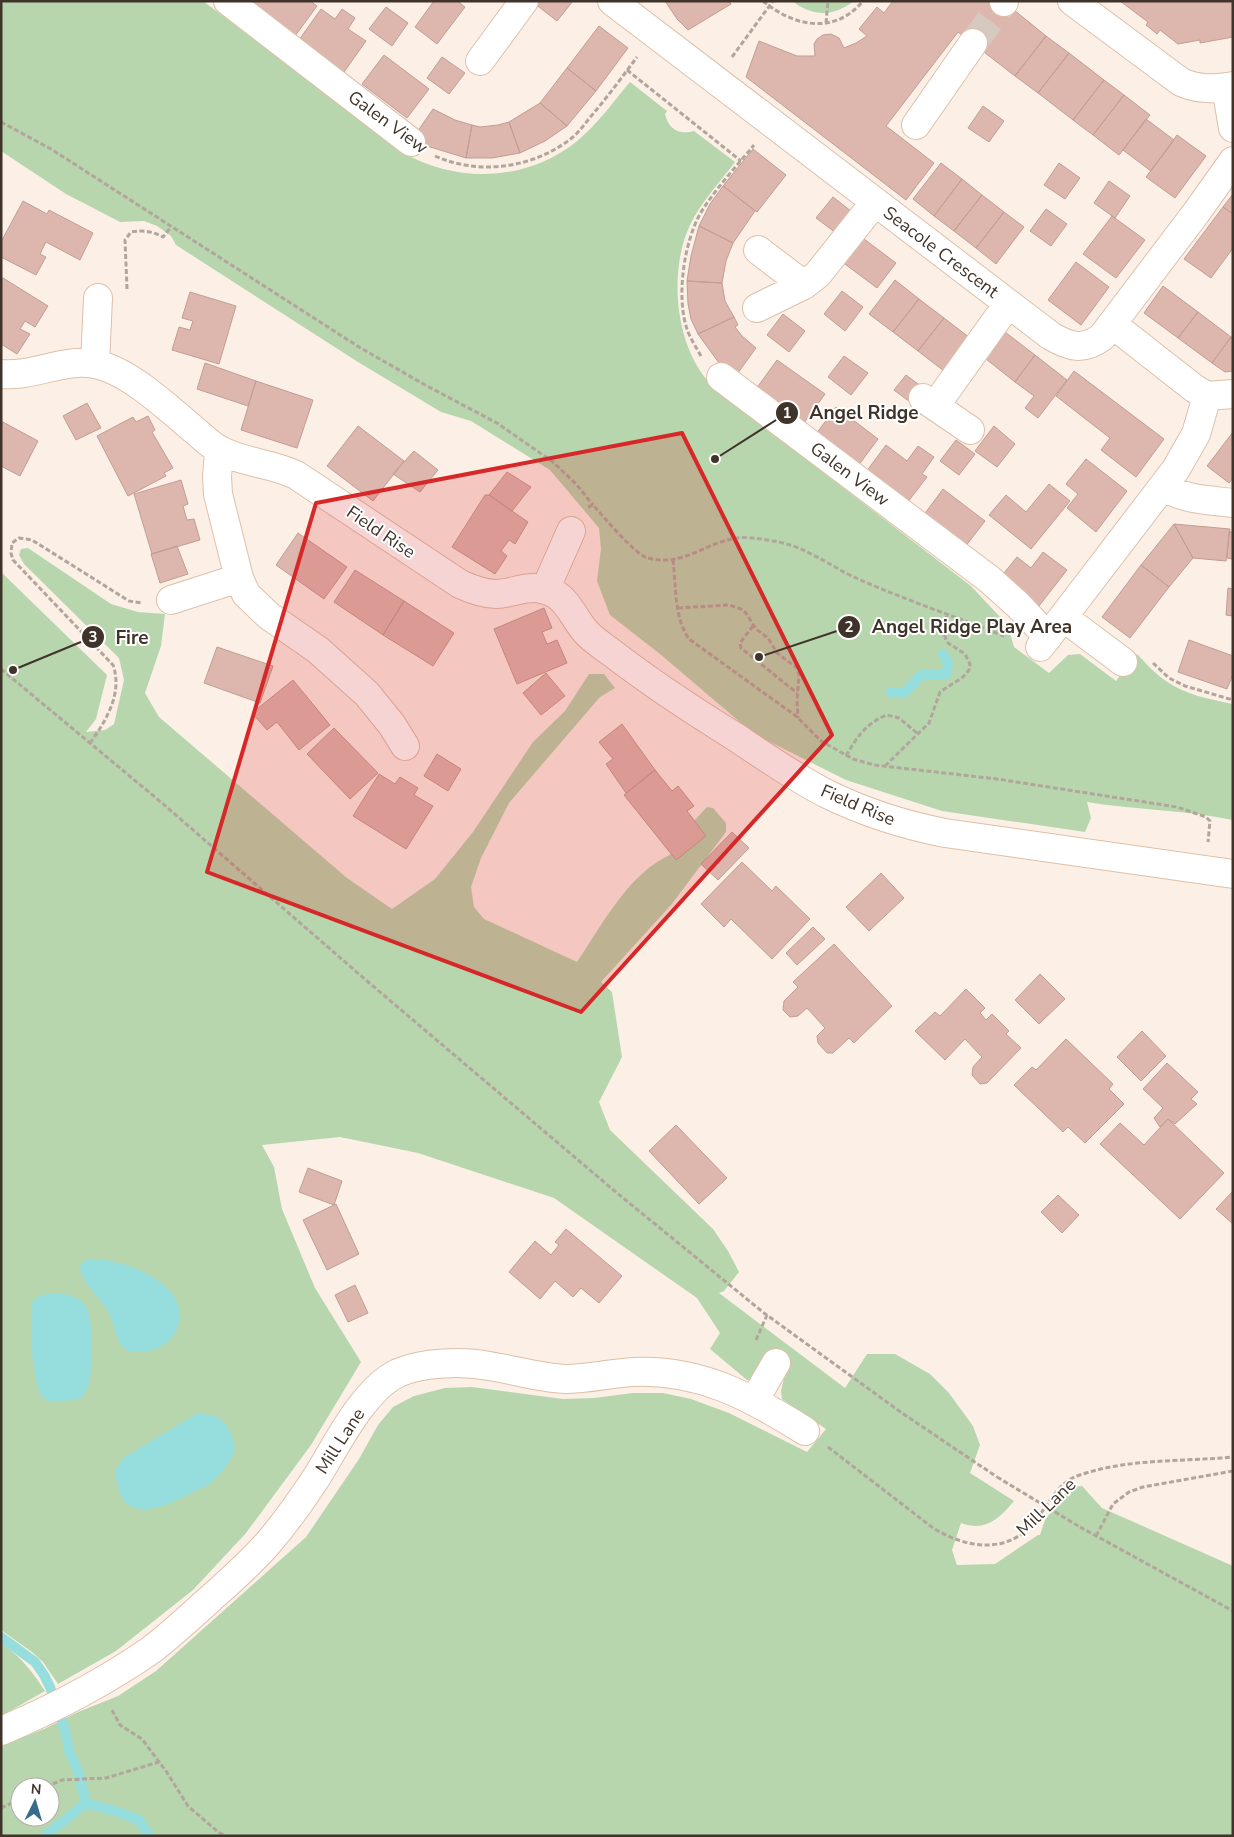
<svg xmlns="http://www.w3.org/2000/svg" width="1234" height="1837" font-family="'Nunito Sans',sans-serif">
	<rect width="100%" height="100%" fill="#fcf0e6"/>
	<!-- green -->
	<path fill="#b7d6ad" fill-rule="evenodd" d="M 1,1 L 203,1 L 404,153 C 458,184 527,181 576,142 C 597,125 613,102 630,82 L 667,111 L 665,114 C 669,130 679,135 694,131 L 735,162 C 720,182 701,202 690,225 C 667,274 675,357 720,393 L 971,586 L 1000,617 L 1009,630 L 1014,647 L 1049,673 L 1068,655 L 1080,654 L 1116,681 L 1137,654 C 1146,663 1155,674 1166,681 C 1185,695 1210,699 1233,704 L 1233,820 C 1185,810 1135,810 1087,802 L 1091,818 L 1085,832 L 942,811 L 846,780 L 754,734 L 660,654 L 610,615 L 597,581 L 601,549 L 599,528 L 550,470 L 471,421 L 441,412 L 358,362 L 176,245 L 171,236 L 157,226 L 144,221 L 120,222 L 66,194 L 1,151 Z
		M 792,1 L 854,1 C 833,17 813,17 792,1 Z
		M 28,548 L 111,604 L 138,612 L 165,614 L 161,646 L 145,693 L 159,717 L 347,878 L 392,909 L 435,879 L 473,832 L 533,742 L 565,711 L 589,674 L 604,674 L 615,688 L 600,697 L 509,803 L 481,858 L 471,887 L 474,907 L 484,919 L 577,962 C 600,928 625,880 662,859 C 676,851 692,844 706,836 L 694,821 L 707,807 L 713,808 L 726,823 L 726,832 L 671,905 L 601,982 L 612,992 L 622,1057 L 599,1102 L 610,1130 L 713,1229 L 728,1251 L 739,1272 L 724,1291 L 719,1293 L 845,1388 L 867,1354 L 895,1354 L 930,1374 L 949,1393 L 973,1426 L 980,1445 L 970,1473 L 1014,1501 C 999,1519 985,1532 961,1523 L 952,1550 L 957,1565 L 995,1564 L 1038,1535 L 1040,1535 L 1045,1520 L 1069,1487 L 1082,1486 L 1102,1508 L 1233,1566 L 1233,1836 L 1,1836 L 1,1746 L 44,1729 L 78,1712 L 118,1696 L 156,1671 L 306,1537 L 359,1459 L 378,1425 L 393,1407 L 414,1396 L 445,1388 L 472,1387 L 563,1399 L 594,1398 L 633,1393 L 663,1393 L 691,1399 L 729,1413 L 807,1452 L 826,1429 L 782,1399 L 781,1391 L 787,1366 L 753,1380 L 747,1380 L 710,1349 L 720,1333 L 697,1298 L 554,1198 L 418,1153 L 340,1137 L 262,1145 L 274,1167 L 282,1209 L 315,1288 L 361,1362 L 311,1445 L 246,1533 L 193,1590 L 116,1651 L 58,1684 L 43,1662 L 32,1652 L 1,1630 L 1,572 L 107,675 L 96,719 L 86,732 L 105,730 L 114,724 L 124,680 L 119,658 L 24,564 L 19,555 L 21,549 ZM 20,1787 L 50,1787 L 50,1817 L 20,1817 Z
		M 1,1643 C 21,1657 32,1671 45,1691 L 1,1716 Z"/>
	<!-- water -->
	<path fill="#96dddd" d="M 100,1259 C 124,1263 150,1271 168,1289 C 193,1315 175,1350 142,1352 C 134,1352 126,1352 121,1345 C 116,1337 113,1320 107,1310 C 98,1295 80,1282 80,1265 L 86,1260 Z
		M 58,1293 C 68,1295 80,1297 86,1306 C 94,1321 94,1377 86,1391 C 85,1394 81,1398 79,1400 L 56,1401 L 49,1401 L 41,1397 C 32,1371 28,1327 33,1300 L 42,1295 Z
		M 198,1413 C 212,1415 224,1417 229,1430 C 232,1436 236,1446 234,1452 C 232,1459 217,1479 211,1483 C 207,1486 202,1488 197,1490 C 180,1499 148,1517 129,1505 C 118,1498 117,1483 115,1471 L 123,1458 Z"/>
	<g fill="none" stroke-linecap="round" stroke-linejoin="round">
		<!-- stream -->
		<path stroke="#96dddd" stroke-width="10" d="M 891,692 L 904,693 L 921,675 L 946,674 L 948,664 L 943,654
			M 1,1637 L 35,1662 L 44,1675 L 50,1687 L 65,1730 L 69,1751 L 78,1771 L 86,1803 L 118,1812 L 139,1820 L 149,1836
			M 45,1836 L 86,1803"/>
	</g>
	<!-- building -->
	<path fill="#ddb7ae" stroke="#c19d93" d="M 252,1 L 310,1 L 317,6 L 295,36 L 251,3 Z
		M 434,1 L 457,1 L 465,7 L 437,44 L 415,27 Z
		M 536,1 L 573,1 L 557,21 L 534,3 Z
		M 665,1 L 729,1 L 731,4 L 688,30 L 677,19 Z
		M 893,1 L 1003,1 L 1046,36 L 1015,76 L 958,32 L 886,126 L 934,163 L 906,200 L 746,77 L 759,41 L 797,56 L 815,56 L 814,44 L 817,39 L 823,35 L 831,34 L 839,38 L 844,48 L 856,43 L 867,36 L 859,29 L 877,7 L 884,13 Z
		M 1120,1 L 1233,1 L 1233,37 L 1200,43 L 1200,40 L 1178,44 L 1160,30 L 1157,34 L 1146,25 L 1148,22 Z
		M 386,7 L 408,23 L 392,46 L 369,29 Z
		M 321,9 L 335,19 L 342,9 L 355,18 L 348,29 L 366,41 L 344,72 L 299,40 Z
		M 599,26 L 628,48 L 596,91 L 567,68 Z
		M 1046,36 L 1069,53 L 1038,93 L 1015,76 Z
		M 1069,53 L 1104,80 L 1073,120 L 1038,93 Z
		M 384,55 L 429,89 L 407,118 L 362,84 Z
		M 442,57 L 465,73 L 449,94 L 427,78 Z
		M 567,68 L 596,91 L 567,126 L 540,103 Z
		M 1104,80 L 1124,95 L 1093,135 L 1073,120 Z
		M 1124,95 L 1150,115 L 1119,155 L 1093,135 Z
		M 540,103 L 567,126 L 545,141 L 520,153 L 509,122 Z
		M 983,106 L 1004,121 L 989,142 L 968,128 Z
		M 433,109 L 455,120 L 472,125 L 466,158 L 427,146 L 413,138 Z
		M 1146,119 L 1174,140 L 1151,171 L 1123,150 Z
		M 509,122 L 520,153 L 492,158 L 466,158 L 472,125 L 480,127 L 498,125 Z
		M 1177,135 L 1206,156 L 1175,198 L 1146,177 Z
		M 753,149 L 786,175 L 757,212 L 723,186 Z
		M 941,163 L 962,179 L 934,216 L 913,199 Z
		M 1059,163 L 1080,178 L 1065,199 L 1044,185 Z
		M 962,179 L 982,195 L 954,231 L 934,216 Z
		M 1109,181 L 1130,196 L 1115,218 L 1094,203 Z
		M 723,186 L 755,211 L 733,243 L 699,226 L 710,204 Z
		M 1233,194 L 1233,214 L 1223,207 Z
		M 982,195 L 1004,212 L 976,248 L 954,231 Z
		M 833,197 L 856,215 L 840,236 L 816,218 Z
		M 23,201 L 47,214 L 49,210 L 93,233 L 80,260 L 46,242 L 40,254 L 46,257 L 36,275 L 1,257 L 1,242 Z
		M 1223,207 L 1233,214 L 1233,248 L 1211,278 L 1184,259 Z
		M 1046,209 L 1067,224 L 1051,246 L 1030,231 Z
		M 1004,212 L 1024,227 L 996,264 L 976,248 Z
		M 1112,216 L 1145,240 L 1116,278 L 1083,254 Z
		M 699,226 L 733,243 L 726,261 L 722,283 L 687,281 L 691,256 Z
		M 856,233 L 896,263 L 877,288 L 837,258 Z
		M 1076,262 L 1109,287 L 1081,325 L 1048,300 Z
		M 3,278 L 48,306 L 35,327 L 25,321 L 20,329 L 30,334 L 17,354 L 1,344 L 1,281 Z
		M 895,280 L 919,299 L 893,332 L 869,314 Z
		M 687,281 L 722,283 L 725,301 L 734,317 L 698,334 L 691,319 L 688,304 Z
		M 1163,286 L 1198,312 L 1178,338 L 1144,313 Z
		M 842,291 L 863,307 L 845,331 L 824,314 Z
		M 190,292 L 236,306 L 219,364 L 172,350 L 179,327 L 190,330 L 193,321 L 182,318 Z
		M 919,299 L 944,318 L 918,351 L 893,332 Z
		M 1198,312 L 1231,337 L 1212,363 L 1178,338 Z
		M 783,314 L 805,331 L 789,352 L 767,335 Z
		M 734,317 L 738,325 L 735,327 L 742,336 L 756,348 L 735,377 L 719,363 L 698,334 Z
		M 944,318 L 970,338 L 944,371 L 918,351 Z
		M 1001,329 L 1035,355 L 1015,382 L 981,355 Z
		M 1231,337 L 1233,338 L 1233,371 L 1225,372 L 1212,363 Z
		M 1035,355 L 1067,380 L 1038,418 L 1025,408 L 1034,396 L 1015,382 Z
		M 844,356 L 868,373 L 851,395 L 828,377 Z
		M 777,360 L 825,394 L 804,423 L 756,389 Z
		M 205,363 L 256,381 L 248,406 L 197,389 Z
		M 1074,371 L 1164,439 L 1136,477 L 1101,450 L 1110,438 L 1056,396 Z
		M 906,375 L 922,387 L 910,402 L 894,390 Z
		M 256,381 L 313,400 L 297,448 L 241,430 Z
		M 87,403 L 101,428 L 76,440 L 63,416 Z
		M 836,407 L 878,439 L 858,466 L 816,434 Z
		M 148,416 L 155,430 L 152,432 L 173,468 L 164,473 L 166,476 L 128,496 L 97,436 L 133,417 L 136,422 Z
		M 1,421 L 38,441 L 20,476 L 1,466 Z
		M 358,426 L 404,461 L 373,501 L 327,466 Z
		M 994,426 L 1015,444 L 997,467 L 975,451 Z
		M 1233,432 L 1233,478 L 1229,483 L 1207,466 Z
		M 956,440 L 975,454 L 959,475 L 940,461 Z
		M 886,445 L 907,461 L 918,446 L 934,457 L 922,474 L 927,477 L 907,503 L 866,472 Z
		M 414,451 L 438,470 L 420,492 L 393,474 Z
		M 1086,459 L 1127,491 L 1096,532 L 1067,508 L 1078,494 L 1066,484 Z
		M 507,472 L 531,487 L 512,511 L 489,495 Z
		M 181,480 L 188,504 L 183,506 L 187,520 L 194,519 L 200,540 L 152,554 L 134,494 Z
		M 1049,484 L 1070,501 L 1031,549 L 989,515 L 1006,495 L 1026,512 Z
		M 943,489 L 985,521 L 965,547 L 923,516 Z
		M 485,495 L 489,495 L 528,522 L 515,544 L 509,540 L 501,551 L 507,556 L 495,574 L 452,547 Z
		M 1174,524 L 1193,558 L 1169,587 L 1141,565 Z
		M 1174,524 L 1230,529 L 1226,561 L 1193,558 Z
		M 1229,532 L 1233,532 L 1233,559 L 1227,558 Z
		M 298,533 L 347,567 L 324,599 L 276,565 Z
		M 177,546 L 188,574 L 160,583 L 151,554 Z
		M 1043,552 L 1067,570 L 1035,611 L 1000,578 L 1017,557 L 1031,568 Z
		M 1141,565 L 1169,587 L 1130,638 L 1102,617 Z
		M 355,570 L 404,601 L 383,635 L 334,602 Z
		M 1228,588 L 1233,589 L 1233,616 L 1226,615 Z
		M 404,601 L 454,633 L 433,666 L 383,635 Z
		M 544,608 L 552,628 L 542,632 L 547,644 L 557,640 L 567,663 L 517,684 L 494,629 Z
		M 1189,640 L 1233,656 L 1233,674 L 1227,689 L 1178,672 Z
		M 217,647 L 273,666 L 260,703 L 204,683 Z
		M 546,673 L 565,696 L 541,715 L 523,693 Z
		M 293,680 L 330,725 L 299,750 L 277,722 L 267,730 L 252,713 Z
		M 622,724 L 655,770 L 626,793 L 606,764 L 613,759 L 599,742 Z
		M 334,728 L 378,773 L 350,799 L 307,754 Z
		M 437,754 L 461,769 L 448,791 L 424,776 Z
		M 655,770 L 672,791 L 678,786 L 694,806 L 687,811 L 706,836 L 676,860 L 624,795 Z
		M 379,774 L 395,784 L 400,777 L 418,788 L 414,795 L 433,806 L 406,849 L 353,816 Z
		M 732,832 L 749,848 L 718,880 L 701,864 Z
		M 742,862 L 772,891 L 776,886 L 810,919 L 772,959 L 731,919 L 724,927 L 701,904 Z
		M 881,873 L 904,898 L 869,931 L 846,907 Z
		M 813,927 L 825,939 L 797,965 L 786,953 Z
		M 834,944 L 892,1006 L 854,1043 L 849,1038 L 833,1053 L 827,1053 L 818,1043 L 817,1036 L 825,1028 L 807,1008 L 798,1016 L 790,1017 L 783,1010 L 784,1001 L 798,987 L 793,982 Z
		M 1040,974 L 1065,999 L 1039,1024 L 1015,1000 Z
		M 966,989 L 985,1008 L 980,1013 L 986,1020 L 992,1014 L 1009,1031 L 1006,1034 L 1021,1048 L 987,1083 L 980,1084 L 972,1075 L 973,1067 L 982,1057 L 965,1039 L 945,1060 L 915,1031 L 935,1012 L 940,1016 Z
		M 1142,1031 L 1166,1056 L 1141,1081 L 1117,1057 Z
		M 1066,1039 L 1113,1084 L 1109,1089 L 1124,1104 L 1085,1143 L 1068,1127 L 1063,1132 L 1014,1085 L 1032,1067 L 1036,1070 Z
		M 1167,1063 L 1198,1092 L 1191,1099 L 1197,1104 L 1175,1124 L 1168,1119 L 1160,1127 L 1154,1118 L 1163,1108 L 1143,1089 Z
		M 1168,1119 L 1224,1173 L 1180,1219 L 1100,1144 L 1120,1123 L 1144,1145 Z
		M 676,1125 L 727,1178 L 699,1204 L 649,1151 Z
		M 308,1168 L 342,1181 L 334,1205 L 299,1192 Z
		M 1233,1191 L 1233,1224 L 1216,1209 Z
		M 1058,1195 L 1079,1215 L 1062,1233 L 1041,1212 Z
		M 336,1204 L 359,1254 L 327,1270 L 303,1220 Z
		M 566,1229 L 622,1276 L 599,1303 L 581,1288 L 573,1297 L 555,1281 L 540,1299 L 509,1272 L 535,1241 L 551,1255 L 559,1245 L 555,1242 Z
		M 355,1285 L 368,1313 L 348,1322 L 335,1295 Z"/>
	<g fill="none" stroke-linecap="round" stroke-linejoin="round">
		<!-- minor-tunnel -->
		<path stroke="#d6cac0" stroke-width="28" stroke-dasharray="28 14" stroke-linecap="butt" d="M 973,43 L 1004,2"/>
		<!-- minor casing -->
		<g stroke="#ddc0a9" stroke-width="30">
			<path id="minor" d="M 228,1 L 411,142
				M 612,1 L 1051,336 C 1070,347 1083,351 1102,337 L 1196,213 L 1233,161
				M 1072,1 L 1181,82 C 1199,90 1214,89 1233,86
				M 1004,2 L 1004,1
				M 480,61 L 524,1
				M 1226,87 L 1233,128
				M 916,125 L 973,43
				M 758,250 L 804,285
				M 757,308 L 804,285 L 818,274 L 875,202
				M 95,364 L 98,298
				M 1,374 C 33,377 64,358 95,364 C 128,370 168,408 193,429 C 202,436 210,445 220,450 C 243,463 272,463 296,475 L 460,584 C 471,589 483,594 496,594 C 519,593 530,581 555,594 C 569,602 575,620 586,632 C 593,640 603,646 612,653 C 651,683 692,710 734,736 C 764,756 794,777 827,794 C 864,812 904,825 945,833 L 1233,874
				M 721,377 L 989,579 L 1018,605 L 1048,637
				M 1207,396 L 1233,394
				M 923,398 L 970,430
				M 935,406 L 1008,304
				M 219,450 L 217,477 L 218,494 L 239,578 L 246,594 L 269,616 L 318,650 L 367,694 L 392,725 L 405,746
				M 1164,487 C 1185,500 1209,500 1233,503
				M 545,590 L 571,531
				M 171,600 L 239,578
				M 1063,617 L 1123,662
				M 1040,647 L 1176,469 L 1196,434 L 1207,396 L 1195,389 L 1112,324
				M 754,1401 L 776,1363
				M 1,1731 C 53,1709 105,1682 151,1650 C 171,1635 191,1616 210,1599 C 230,1581 251,1563 269,1542 C 287,1521 303,1498 318,1475 C 337,1444 364,1389 398,1373 C 423,1362 463,1361 489,1366 C 515,1370 540,1378 566,1379 C 589,1379 611,1373 634,1372 C 700,1369 751,1397 805,1431"/>
		</g>
		<!-- path -->
		<path stroke="#b1a59c" stroke-width="3" stroke-dasharray="5 2.5" stroke-linecap="butt" d="M 763,1 C 794,27 835,35 863,1
			M 826,23 L 828,1
			M 732,57 L 773,1
			M 627,70 L 741,161
			M 1,122 L 51,149 L 359,347 L 427,386 L 497,423 L 553,462 L 577,485 L 593,505
			M 435,156 C 480,176 535,168 573,137 C 580,131 586,122 593,114 C 608,96 623,76 637,57
			M 127,289 L 125,240 L 131,232 C 143,230 152,231 163,237 L 171,227
			M 701,356 C 696,347 690,338 687,329 C 676,297 684,243 700,214 C 715,189 736,167 754,145
			M 588,507 L 593,505 C 604,517 634,554 648,558 C 688,569 713,533 753,538 C 770,540 790,543 805,551 C 823,559 840,571 858,579 C 906,600 956,617 1004,636
			M 673,560 C 676,585 674,618 689,639 L 796,716 L 821,741 L 853,759 L 874,765 L 997,779 L 1177,807 L 1206,817 L 1210,821 L 1208,842
			M 678,608 L 729,605 L 741,609 L 746,613 L 756,629 L 768,638 L 777,653 L 797,668 L 799,675 L 797,701 L 798,718
			M 753,626 L 740,643 L 741,648 L 797,693
			M 1153,663 L 1169,678 L 1185,686 L 1233,700
			M 1,669 L 162,803 L 367,981 L 617,1193 L 764,1313 L 902,1413 L 997,1477
			M 90,743 C 106,721 123,693 113,665 L 13,560 L 11,553 L 12,543 L 19,538 L 32,540 L 129,601 L 142,603
			M 846,756 C 857,737 866,723 887,715 L 899,718 L 917,733
			M 885,766 L 929,723 L 940,692 L 963,677 L 969,670 L 970,664 L 965,654 L 948,643 L 946,640 L 944,633 L 947,613
			M 756,1340 L 767,1315
			M 828,1447 L 933,1528 C 967,1549 1009,1555 1036,1520 C 1048,1505 1058,1483 1077,1476 C 1127,1458 1181,1462 1233,1457
			M 1080,1527 L 1233,1611
			M 1096,1536 L 1113,1504 L 1129,1492 L 1143,1487 L 1233,1471
			M 112,1710 L 120,1725 L 142,1739 L 166,1771 L 188,1806 L 217,1831 L 225,1836
			M 46,1787 L 62,1780 L 106,1778 L 159,1762
			M 1,1808 L 20,1799"/>
		<!-- minor -->
		<use href="#minor" stroke="#fff" stroke-width="28"/>
		<!-- path-bridge -->
		<path stroke="#b1a59c" stroke-width="3" stroke-dasharray="5 2.5" stroke-linecap="butt" d="M 997,1477 L 1080,1527"/>
	</g>
	<!-- marked area -->
	<path fill="#d62828" fill-opacity="0.2" stroke="#d62828" stroke-width="4" stroke-linejoin="round" d="M 682,433 L 832,735 L 581,1012 L 207,872 L 316,503 Z"/>
	<g text-anchor="middle" dominant-baseline="central" stroke-width="4" stroke-linejoin="round" paint-order="stroke">
		<!-- street labels -->
		<g font-size="18" fill="#3f332a" stroke="#fff">
			<text transform="translate(388 122) rotate(36)">Galen View</text>
			<text transform="translate(941 252) rotate(37)">Seacole Crescent</text>
			<text transform="translate(850 474) rotate(37)">Galen View</text>
			<text transform="translate(381 532) rotate(34)">Field Rise</text>
			<text transform="translate(858 805) rotate(23)">Field Rise</text>
			<text transform="translate(340 1441) rotate(-57)">Mill Lane</text>
			<text transform="translate(1046 1507) rotate(-44)">Mill Lane</text>
		</g>
	</g>
	<!-- callouts -->
	<path fill="none" stroke="#3f332a" stroke-width="2" d="M715 459L787 413M759 657L849 627M13 670L93 637"/>
	<g fill="#3f332a" stroke="#fff" stroke-width="2">
		<circle cx="715" cy="459" r="5"/>
		<circle cx="759" cy="657" r="5"/>
		<circle cx="13" cy="670" r="5"/>
		<circle cx="787" cy="413" r="12"/>
		<circle cx="849" cy="627" r="12"/>
		<circle cx="93" cy="637" r="12"/>
	</g>
	<g font-size="15" text-anchor="middle" font-weight="bold" fill="#fff">
		<text x="787" y="418">1</text>
		<text x="849" y="632">2</text>
		<text x="93" y="642">3</text>
	</g>
	<g font-size="19" text-anchor="middle" font-weight="bold" fill="#3f332a" stroke="#fff" stroke-width="4" stroke-linejoin="round" paint-order="stroke">
		<text x="864" y="419">Angel Ridge</text>
		<text x="972" y="633">Angel Ridge Play Area</text>
		<text x="132" y="644">Fire</text>
	</g>
	<!-- border -->
	<rect width="1234" height="1837" fill="none" stroke="#3f332a" stroke-width="5"/>
	<!-- north arrow -->
	<g transform="translate(35 1802) rotate(5)"><circle r="24" fill="#ffffff" stroke="#b2adaa"/>
	<path d="M0-4L9 19L0 12L-9 19Z" fill="#366d88"/>
	<text y="-8" font-size="14" font-weight="bold" text-anchor="middle" fill="#3f332a">N</text>
	</g>
</svg>
